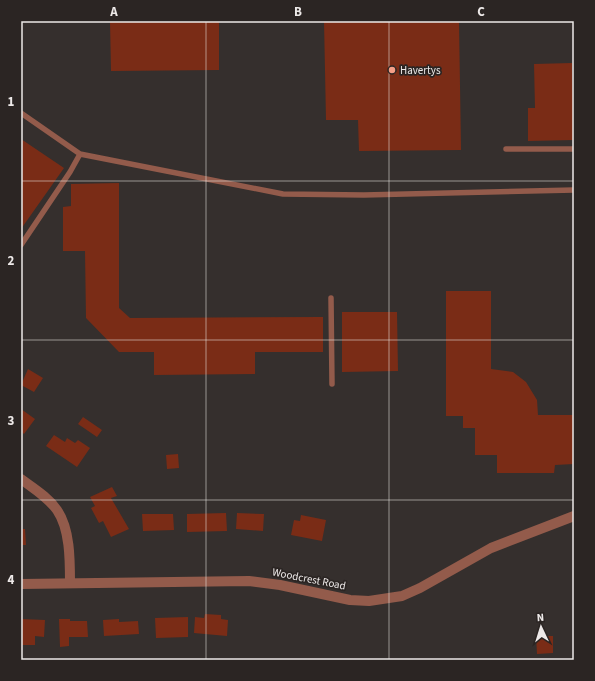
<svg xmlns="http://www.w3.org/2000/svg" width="595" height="681" font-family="'Source Sans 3',sans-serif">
	<rect width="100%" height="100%" fill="#352f2d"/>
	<!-- building -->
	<path fill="#7a2c16" d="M 110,21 L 219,21 L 219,70 L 111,71 Z
		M 324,21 L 459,21 L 461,150 L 359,151 L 358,120 L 326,120 Z
		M 572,63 L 574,140 L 528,141 L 528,108 L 535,108 L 534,64 Z
		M 21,139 L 64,168 L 21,229 Z
		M 119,183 L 119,308 L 130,318 L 323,317 L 323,352 L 255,352 L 255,374 L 154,375 L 154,352 L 119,352 L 86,318 L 85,251 L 63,251 L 63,207 L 71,206 L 71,184 Z
		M 446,291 L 491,291 L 491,369 L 513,372 L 526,382 L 537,400 L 538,415 L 574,415 L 574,464 L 555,465 L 554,473 L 497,473 L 497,455 L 475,455 L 475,428 L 463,428 L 463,416 L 446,416 Z
		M 342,312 L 397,312 L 398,371 L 342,372 Z
		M 28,369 L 43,378 L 34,392 L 21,385 Z
		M 21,409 L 35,419 L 24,434 L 21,431 Z
		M 83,417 L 102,430 L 97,437 L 78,424 Z
		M 54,435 L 65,442 L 67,438 L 75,443 L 78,440 L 90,448 L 77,467 L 46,446 Z
		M 178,454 L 179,468 L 167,469 L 166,455 Z
		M 112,487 L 117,496 L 111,498 L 129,529 L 111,537 L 103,521 L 99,523 L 91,508 L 95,506 L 90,497 Z
		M 226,513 L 227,531 L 187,532 L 187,514 Z
		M 237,513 L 264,514 L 263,531 L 236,529 Z
		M 142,514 L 173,514 L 174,530 L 143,531 Z
		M 301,515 L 326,520 L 322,541 L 291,535 L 294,520 L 300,521 Z
		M 21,529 L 25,529 L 26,545 L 21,545 Z
		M 205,614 L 221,615 L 221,619 L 228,620 L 227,636 L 194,633 L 195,617 L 204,618 Z
		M 188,617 L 188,637 L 156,638 L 155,618 Z
		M 21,619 L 45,620 L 44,637 L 35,636 L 35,645 L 21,645 Z
		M 59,619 L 70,619 L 70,621 L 87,621 L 88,637 L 69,637 L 69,646 L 60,647 Z
		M 119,619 L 119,622 L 138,621 L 139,634 L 104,636 L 103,620 Z
		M 536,636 L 553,636 L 553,653 L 537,654 Z"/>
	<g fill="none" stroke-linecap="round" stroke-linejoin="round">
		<!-- lane -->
		<path stroke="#935b4b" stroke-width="5.5" d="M 21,113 L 80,154 L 283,194 L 364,195 L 574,190
			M 506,149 L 574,149
			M 21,245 L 70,172 L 80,154
			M 331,298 L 332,384"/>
		<!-- street -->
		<path stroke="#935b4b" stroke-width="10" d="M 21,479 C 33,488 48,497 57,510 C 70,529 70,559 70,583
			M 21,584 L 249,581 L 280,585 L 350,600 L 369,601 L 402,596 L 420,588 L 491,548 L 574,516"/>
	</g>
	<!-- grid -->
	<path fill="none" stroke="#ede9e8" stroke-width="1" stroke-opacity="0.55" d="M 206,21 L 206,660M 389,21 L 389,660M 21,181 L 574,181M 21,340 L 574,340M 21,500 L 574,500"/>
	<!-- markers -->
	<circle fill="#f49e86" stroke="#2b2523" stroke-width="1.5" cx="392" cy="70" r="4"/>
	<g text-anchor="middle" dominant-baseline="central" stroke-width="3.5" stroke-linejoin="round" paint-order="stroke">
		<!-- poi labels -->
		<g font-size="11" fill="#ede9e8" stroke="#2b2523" text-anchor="start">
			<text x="400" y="70">Havertys</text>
		</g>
		<!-- street labels -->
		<g font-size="11" fill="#ede9e8" stroke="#2b2523">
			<text transform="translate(309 579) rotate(11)">Woodcrest Road</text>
		</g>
	</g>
	<!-- border -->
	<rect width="595" height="681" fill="none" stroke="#2b2523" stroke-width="44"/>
	<!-- north arrow -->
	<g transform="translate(541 627) rotate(356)" stroke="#2b2523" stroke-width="3" paint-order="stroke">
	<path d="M0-3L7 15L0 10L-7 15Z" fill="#ede9e8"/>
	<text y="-6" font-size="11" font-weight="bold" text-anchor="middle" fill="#ede9e8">N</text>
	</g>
	<rect x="22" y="22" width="551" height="637" fill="none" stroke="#ede9e8" stroke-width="1.5"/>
	<g font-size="13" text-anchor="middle" font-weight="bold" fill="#ede9e8">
		<text x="114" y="16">A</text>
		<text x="298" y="16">B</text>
		<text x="481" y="16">C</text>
		<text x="11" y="106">1</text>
		<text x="11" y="265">2</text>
		<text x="11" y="425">3</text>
		<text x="11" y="584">4</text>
	</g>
</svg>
